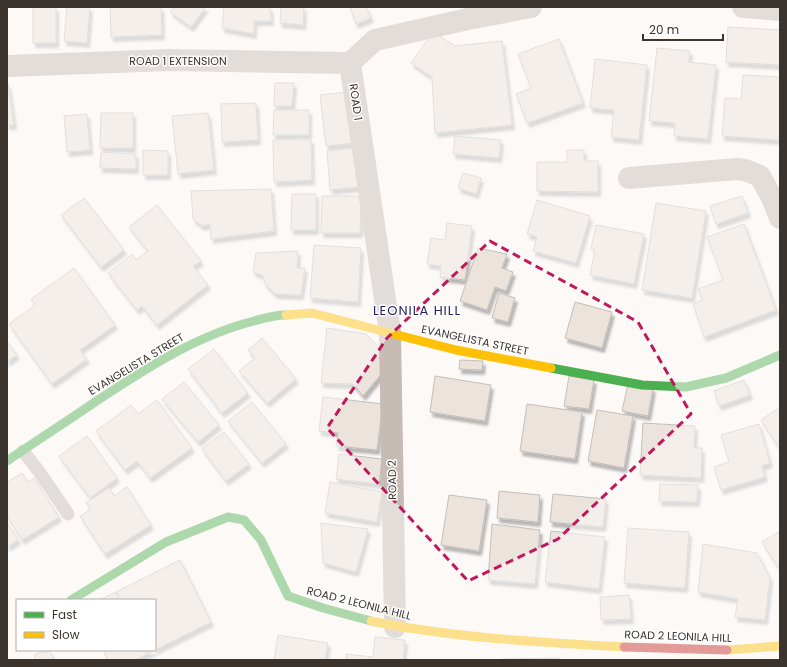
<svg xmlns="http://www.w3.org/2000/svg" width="787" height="667" font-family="Poppins,sans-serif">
	<defs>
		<filter id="shadow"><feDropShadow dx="2.5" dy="4.5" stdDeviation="1" flood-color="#0004"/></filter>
	</defs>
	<rect width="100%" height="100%" fill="#fcf9f7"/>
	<!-- building -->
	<path fill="#ebe3dc" stroke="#c3beba" filter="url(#shadow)" d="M 33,7 L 56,7 L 56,43 L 33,43 Z
		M 67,7 L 90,7 L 87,43 L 64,41 Z
		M 110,7 L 161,7 L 162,35 L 111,37 Z
		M 174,7 L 206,7 L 191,27 L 170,12 Z
		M 224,7 L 270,7 L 271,21 L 254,21 L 254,34 L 222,28 Z
		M 281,7 L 304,7 L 303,25 L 280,23 Z
		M 350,7 L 366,7 L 371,18 L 356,24 Z
		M 728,27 L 780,30 L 780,65 L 726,62 Z
		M 433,32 L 455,46 L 502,41 L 512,125 L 435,133 L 432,77 L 411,63 Z
		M 559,39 L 583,103 L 527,123 L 516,94 L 531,88 L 518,54 Z
		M 657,48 L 690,51 L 689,62 L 716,65 L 708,139 L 674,136 L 675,123 L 649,121 Z
		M 595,59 L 647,65 L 639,140 L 611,137 L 614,110 L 590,108 Z
		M 743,75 L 780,77 L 780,140 L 722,136 L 725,98 L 741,99 Z
		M 275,83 L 294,83 L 292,106 L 274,106 Z
		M 7,84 L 8,84 L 14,125 L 7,125 Z
		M 348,92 L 354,143 L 326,146 L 320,95 Z
		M 256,103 L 258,140 L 222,142 L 221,104 Z
		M 274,110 L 309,110 L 309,135 L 273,135 Z
		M 101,113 L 133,113 L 133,148 L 100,148 Z
		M 208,113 L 214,170 L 178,174 L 172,116 Z
		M 87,114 L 90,150 L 67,152 L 64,116 Z
		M 455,136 L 501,140 L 499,158 L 453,154 Z
		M 311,139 L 312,180 L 274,182 L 273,140 Z
		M 355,148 L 358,187 L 330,190 L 327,151 Z
		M 143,150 L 168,151 L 168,175 L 143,175 Z
		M 567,150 L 584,150 L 584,161 L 598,161 L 598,192 L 537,191 L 537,162 L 567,162 Z
		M 101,152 L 136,154 L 136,169 L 100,168 Z
		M 463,173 L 481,178 L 476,194 L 458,188 Z
		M 271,189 L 274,231 L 211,239 L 210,224 L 202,226 L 193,219 L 191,191 Z
		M 292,194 L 316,194 L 316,230 L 291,230 Z
		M 322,196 L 361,196 L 360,233 L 321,233 Z
		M 742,196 L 748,213 L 716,224 L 710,206 Z
		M 84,198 L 124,250 L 101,267 L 61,215 Z
		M 537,200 L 590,216 L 576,263 L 533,251 L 537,237 L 527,234 Z
		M 656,203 L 706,211 L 692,298 L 642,290 Z
		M 157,205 L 201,261 L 193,266 L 208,285 L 157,325 L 142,306 L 137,310 L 108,273 L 132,254 L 136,260 L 148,251 L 129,227 Z
		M 447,223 L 472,226 L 465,280 L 440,277 L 441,266 L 427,264 L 431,238 L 445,240 Z
		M 744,224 L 776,310 L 704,337 L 693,304 L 702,300 L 698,289 L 723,280 L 707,237 Z
		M 596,225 L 644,234 L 634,284 L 590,275 L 595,250 L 591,249 Z
		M 314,245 L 361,248 L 358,302 L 310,298 Z
		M 478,248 L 507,254 L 502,268 L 513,272 L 506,291 L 495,287 L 487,310 L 460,301 Z
		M 298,251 L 297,268 L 305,268 L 301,295 L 275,294 L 266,285 L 262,275 L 253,272 L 256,253 Z
		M 74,268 L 115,325 L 80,350 L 87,359 L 52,384 L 9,324 L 35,305 L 31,299 Z
		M 499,293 L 515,298 L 508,322 L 492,318 Z
		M 575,302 L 612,312 L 602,348 L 565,338 Z
		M 327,328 L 366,334 L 384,353 L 379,358 L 388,366 L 363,396 L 353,384 L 321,383 Z
		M 262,338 L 296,379 L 267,403 L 239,371 L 255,358 L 248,350 Z
		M 7,341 L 17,355 L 7,362 Z
		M 214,349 L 248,393 L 222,413 L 188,369 Z
		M 460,360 L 483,361 L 482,370 L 459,369 Z
		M 435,376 L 491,385 L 485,421 L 430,412 Z
		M 569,376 L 594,380 L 589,409 L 564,406 Z
		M 744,380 L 750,395 L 719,406 L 714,391 Z
		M 184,382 L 219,425 L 198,442 L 162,399 Z
		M 628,384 L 653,388 L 648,416 L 622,411 Z
		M 323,397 L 383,404 L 377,450 L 336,446 L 338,433 L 319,431 Z
		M 157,400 L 192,448 L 150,478 L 137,461 L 125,470 L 96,431 L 131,405 L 138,414 Z
		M 252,402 L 286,444 L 262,463 L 228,421 Z
		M 527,404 L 582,412 L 575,459 L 520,451 Z
		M 780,407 L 780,449 L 761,420 Z
		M 597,410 L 633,416 L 624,468 L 588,461 Z
		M 643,423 L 695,426 L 694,448 L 702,448 L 701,478 L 640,475 Z
		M 759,424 L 770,463 L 762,466 L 765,477 L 721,490 L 714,467 L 729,462 L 721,435 Z
		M 224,432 L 249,464 L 226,481 L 202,449 Z
		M 87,436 L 117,478 L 90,498 L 59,456 Z
		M 339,454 L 382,459 L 379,484 L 336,479 Z
		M 22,473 L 28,482 L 34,478 L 59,517 L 22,540 L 7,516 L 7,482 Z
		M 330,482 L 382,492 L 377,522 L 325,513 Z
		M 660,484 L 698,485 L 697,502 L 659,501 Z
		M 127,487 L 151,525 L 105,554 L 80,516 L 90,510 L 86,503 L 109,488 L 114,496 Z
		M 499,491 L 540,495 L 538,522 L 497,518 Z
		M 553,494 L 606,499 L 603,527 L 550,522 Z
		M 449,495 L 487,500 L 479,551 L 441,545 Z
		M 7,523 L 18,540 L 7,547 Z
		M 321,523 L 368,529 L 356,572 L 323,563 Z
		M 492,524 L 540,530 L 535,584 L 488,580 Z
		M 628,528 L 689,532 L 685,588 L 624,583 Z
		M 551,531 L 605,537 L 599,589 L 545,582 Z
		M 780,531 L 780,570 L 762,542 Z
		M 703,544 L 757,553 L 770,578 L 765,620 L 735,617 L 738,599 L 698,592 Z
		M 180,560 L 211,622 L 147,654 L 145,650 L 155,650 L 155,600 L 120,600 L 116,592 Z
		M 116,592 L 120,600 L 99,600 Z
		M 629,595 L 631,619 L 601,620 L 600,597 Z
		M 278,635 L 328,643 L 325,660 L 274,660 Z
		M 375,637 L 405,640 L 403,660 L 346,660 L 346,654 L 373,657 Z
		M 47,650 L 49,650 L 54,660 L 36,660 L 34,655 Z
		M 103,650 L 145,650 L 147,654 L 135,660 L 108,660 Z
		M 559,658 L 559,660 L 502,660 L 502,659 Z"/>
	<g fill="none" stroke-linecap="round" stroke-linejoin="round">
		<!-- lane -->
		<path stroke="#c6bbb5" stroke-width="13" d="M 23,451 L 40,473 L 68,514"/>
		<!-- street -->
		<path stroke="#c6bbb5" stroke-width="22" d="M 743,7 L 780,10
			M 350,63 L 390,333 L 395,627
			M 350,63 L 375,40 L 468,19 L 531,7
			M 7,66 L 169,60 L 350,63
			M 629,178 L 737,169 L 745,170 L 760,176 L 772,198 L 780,218"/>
		<!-- fast -->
		<path stroke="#4caf50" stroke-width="9" d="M 551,368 L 642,385 L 686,387 L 726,378 L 780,355
			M 7,461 C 36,441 66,422 95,402 C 145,369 195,336 254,321 C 264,318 275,315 286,315
			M 71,600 L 166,542 L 228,517 L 244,520 L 261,540 L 288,596 L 323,608 L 371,621"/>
		<!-- slow -->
		<path stroke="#ffc107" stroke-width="9" d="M 286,315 L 312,313 L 456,350 L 551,368
			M 371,621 C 454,638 539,642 624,647
			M 727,650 L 780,646"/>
		<!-- jam -->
		<path stroke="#c62828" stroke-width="9" d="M 624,647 L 727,650"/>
	</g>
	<!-- marked area -->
	<path d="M0 0H787V667H0ZM 490,241 L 638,322 L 691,414 L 558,539 L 468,581 L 327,428 L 387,338 Z" fill="#fcf9f7" fill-opacity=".55" fill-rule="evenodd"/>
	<path fill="none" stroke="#c2185b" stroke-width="3" stroke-dasharray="8 5" stroke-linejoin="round" d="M 490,241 L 638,322 L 691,414 L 558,539 L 468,581 L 327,428 L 387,338 Z"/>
	<g text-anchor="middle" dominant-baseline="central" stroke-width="3" stroke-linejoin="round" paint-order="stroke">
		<!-- street labels -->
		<g font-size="11" fill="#3b332d" stroke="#fff">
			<text x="178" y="61">ROAD 1 EXTENSION</text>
			<text transform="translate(356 102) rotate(82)">ROAD 1</text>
			<text transform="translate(475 340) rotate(12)">EVANGELISTA STREET</text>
			<text transform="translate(136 364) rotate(-31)">EVANGELISTA STREET</text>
			<text transform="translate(392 480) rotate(-91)">ROAD 2</text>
			<text transform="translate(359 603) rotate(14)">ROAD 2 LEONILA HILL</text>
			<text transform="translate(678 636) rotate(2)">ROAD 2 LEONILA HILL</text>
		</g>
		<!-- quarter labels -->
		<g font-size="13" letter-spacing="1" fill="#24245e" stroke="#fff">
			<text x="417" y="310">LEONILA HILL</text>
		</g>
	</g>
	<!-- border -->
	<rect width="787" height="667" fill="none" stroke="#3b332d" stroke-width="16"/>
	<!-- legend -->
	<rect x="16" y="599" width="140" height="52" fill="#ffffff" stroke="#b1adab"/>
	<rect x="24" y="612" width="20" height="6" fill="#4caf50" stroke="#b1adab"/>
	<text x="52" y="619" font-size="12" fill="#3b332d">Fast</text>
	<rect x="24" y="632" width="20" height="6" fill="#ffc107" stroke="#b1adab"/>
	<text x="52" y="639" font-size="12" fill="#3b332d">Slow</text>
	<!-- scale -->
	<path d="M643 34v6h80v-6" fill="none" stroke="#3b332d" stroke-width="2"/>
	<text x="649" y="34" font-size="12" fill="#3b332d" stroke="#ffffff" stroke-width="3" paint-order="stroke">20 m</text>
</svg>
